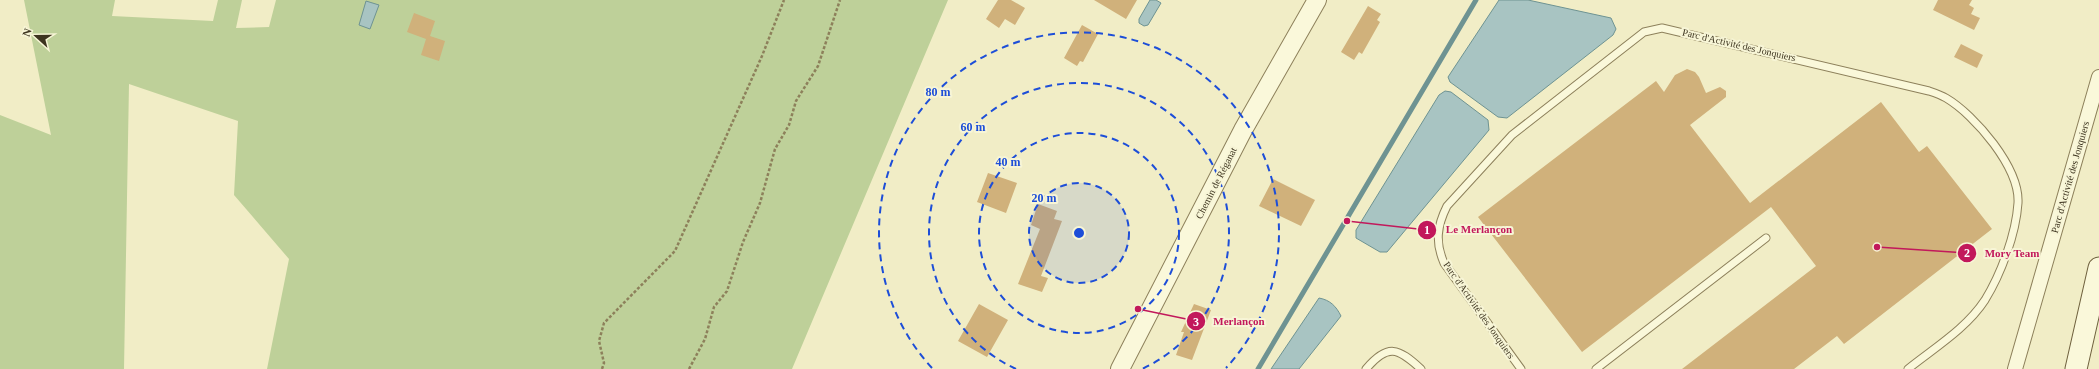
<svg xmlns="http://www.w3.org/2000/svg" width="2099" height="369" font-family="'Times New Roman',serif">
	<rect width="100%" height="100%" fill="#f1edc6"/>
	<!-- green -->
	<path fill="#bed099" d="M 24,0 L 115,0 L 112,16 L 213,21 L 218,0 L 242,0 L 236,28 L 269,27 L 276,0 L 948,0 L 792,369 L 267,369 L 289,259 L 234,195 L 238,121 L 129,84 L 124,369 L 0,369 L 0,115 L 51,135 Z"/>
	<!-- water -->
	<path fill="#a8c4c2" stroke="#6e9392" d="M 1150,0 L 1156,0 L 1161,3 L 1148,25 L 1144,26 L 1139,23 L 1139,19 Z
		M 1499,0 L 1528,0 L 1611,18 L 1616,29 L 1613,35 L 1507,118 L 1498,117 L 1450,82 L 1448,77 Z
		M 366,1 L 379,5 L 370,29 L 359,25 Z
		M 1445,91 L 1451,92 L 1488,120 L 1489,130 L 1387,252 L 1380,252 L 1356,238 L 1356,230 L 1439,95 Z
		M 1319,298 C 1330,300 1336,306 1341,316 L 1299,369 L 1271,369 Z"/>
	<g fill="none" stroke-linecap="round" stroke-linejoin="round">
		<!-- stream -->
		<path stroke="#6e9392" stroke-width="5" d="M 1258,369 L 1476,0"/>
	</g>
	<!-- building -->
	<path fill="#d0b17b" d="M 998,0 L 1011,0 L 1025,8 L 1015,25 L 1005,19 L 999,28 L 986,19 Z
		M 1094,0 L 1137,0 L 1126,19 Z
		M 1938,0 L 1972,0 L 1969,5 L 1974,8 L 1971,14 L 1980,18 L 1974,30 L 1933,10 Z
		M 1368,6 L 1381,14 L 1377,20 L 1380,22 L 1362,54 L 1359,52 L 1354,60 L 1341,52 Z
		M 414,13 L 435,21 L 430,36 L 445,41 L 439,61 L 421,55 L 426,39 L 407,32 Z
		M 1082,25 L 1098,34 L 1083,62 L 1080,61 L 1077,66 L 1064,58 Z
		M 1961,44 L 1983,55 L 1977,68 L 1954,57 Z
		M 1687,69 L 1695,72 L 1699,77 L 1706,93 L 1720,87 L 1726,91 L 1726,97 L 1690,125 L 1750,203 L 1881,102 L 1919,152 L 1927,146 L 1992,229 L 1844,344 L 1837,336 L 1794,369 L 1682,369 L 1816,266 L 1771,207 L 1582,352 L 1478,217 L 1656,81 L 1664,92 L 1675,75 Z
		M 988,173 L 1017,183 L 1006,213 L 977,202 Z
		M 1273,179 L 1315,200 L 1301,226 L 1259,206 Z
		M 1038,204 L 1057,211 L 1054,219 L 1062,221 L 1041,276 L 1048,278 L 1042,292 L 1018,284 L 1040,229 L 1031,225 Z
		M 979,304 L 1008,320 L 987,357 L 958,341 Z
		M 1194,304 L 1211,310 L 1192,360 L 1176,355 L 1184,332 L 1181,332 Z"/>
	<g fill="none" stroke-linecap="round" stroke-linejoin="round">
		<!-- service casing -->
		<g stroke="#8d805b" stroke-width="9">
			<path id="service" d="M 1366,369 C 1388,343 1398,348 1421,369
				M 1521,369 L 1444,263 C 1435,242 1437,226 1447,206 L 1512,135 L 1644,32 L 1662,28 L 1929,91 C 1935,93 1941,95 1946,98 C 1975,115 2020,168 2018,203 C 2016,234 2001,274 1985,300 C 1966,329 1934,348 1908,369
				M 1596,369 L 1766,238"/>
		</g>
		<!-- minor casing -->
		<g stroke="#8d805b" stroke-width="16">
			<path id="minor" d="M 2015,369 L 2099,77"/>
		</g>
		<!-- tertiary casing -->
		<g stroke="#8d805b" stroke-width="20">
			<path id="tertiary" d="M 1120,369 L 1243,130 L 1317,0"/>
		</g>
		<!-- secondary casing -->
		<g stroke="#6f613e" stroke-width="23">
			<path id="secondary" d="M 2076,369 L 2099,268"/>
		</g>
		<!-- path -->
		<path stroke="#8d805b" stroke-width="2.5" stroke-dasharray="3 2" stroke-linecap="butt" d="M 602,369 L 604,363 L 599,341 L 604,323 L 675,251 L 762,56 L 784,0
			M 689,369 L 705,339 L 714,307 L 727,291 L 743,242 L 760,203 L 775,149 L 789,125 L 796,101 L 818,66 L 840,0"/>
		<!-- service -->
		<use href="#service" stroke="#faf8da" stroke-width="7"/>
		<!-- minor -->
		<use href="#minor" stroke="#faf8da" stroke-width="14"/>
		<!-- tertiary -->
		<use href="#tertiary" stroke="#faf8da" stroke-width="18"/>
		<!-- secondary -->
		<use href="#secondary" stroke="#faf8da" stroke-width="21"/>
	</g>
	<!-- distance rings -->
	<circle cx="1079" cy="233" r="50" fill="#1d4ed8" fill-opacity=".12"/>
	<g fill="none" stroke="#1d4ed8" stroke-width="2" stroke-dasharray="7 5">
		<circle cx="1079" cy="233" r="50"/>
		<circle cx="1079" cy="233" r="100"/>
		<path d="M1016 369A150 150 0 1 1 1142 369"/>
		<path d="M932 368A200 200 0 1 1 1226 368"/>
	</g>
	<g text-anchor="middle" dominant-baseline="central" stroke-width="4" stroke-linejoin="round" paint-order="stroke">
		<!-- street labels -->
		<g font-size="10" fill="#3d341f" stroke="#f7f5d6">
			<text transform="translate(1739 45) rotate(13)">Parc d'Activité des Jonquiers</text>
			<text transform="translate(2070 177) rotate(-74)">Parc d'Activité des Jonquiers</text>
			<text transform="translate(1216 183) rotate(-63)">Chemin de Réganat</text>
			<text transform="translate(1479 310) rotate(55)">Parc d'Activité des Jonquiers</text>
		</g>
	</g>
	<circle cx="1079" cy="233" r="6" fill="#1d4ed8" stroke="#f7f5d6" stroke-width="2"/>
	<g font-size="12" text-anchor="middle" font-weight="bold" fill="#1d4ed8" stroke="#f7f5d6" stroke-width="4" stroke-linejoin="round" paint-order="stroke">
		<text x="938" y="96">80 m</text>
		<text x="973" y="131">60 m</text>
		<text x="1008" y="166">40 m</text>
		<text x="1044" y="202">20 m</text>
	</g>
	<!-- callouts -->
	<path fill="none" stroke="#c2185b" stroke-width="1.5" d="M1347 221L1427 230M1877 247L1967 253M1138 309L1196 321"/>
	<g fill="#c2185b" stroke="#f7f5d6" stroke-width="1.5">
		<circle cx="1347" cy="221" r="4"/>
		<circle cx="1877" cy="247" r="4"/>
		<circle cx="1138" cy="309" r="4"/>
		<circle cx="1427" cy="230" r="10"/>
		<circle cx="1967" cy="253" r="10"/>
		<circle cx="1196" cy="321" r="10"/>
	</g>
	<g font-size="12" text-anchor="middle" font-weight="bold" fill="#fff">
		<text x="1427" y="234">1</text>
		<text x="1967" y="257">2</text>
		<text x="1196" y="326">3</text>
	</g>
	<g font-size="11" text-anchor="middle" font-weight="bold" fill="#c2185b" stroke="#f7f5d6" stroke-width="4" stroke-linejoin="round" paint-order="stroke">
		<text x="1479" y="233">Le Merlançon</text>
		<text x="2012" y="257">Mory Team</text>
		<text x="1239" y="325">Merlançon</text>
	</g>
	<!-- north arrow -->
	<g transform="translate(36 36) rotate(291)" stroke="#f7f5d6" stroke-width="3" paint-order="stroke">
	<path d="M0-3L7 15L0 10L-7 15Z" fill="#3d341f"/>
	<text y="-6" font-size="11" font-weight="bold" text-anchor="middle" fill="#3d341f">N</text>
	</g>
</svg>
